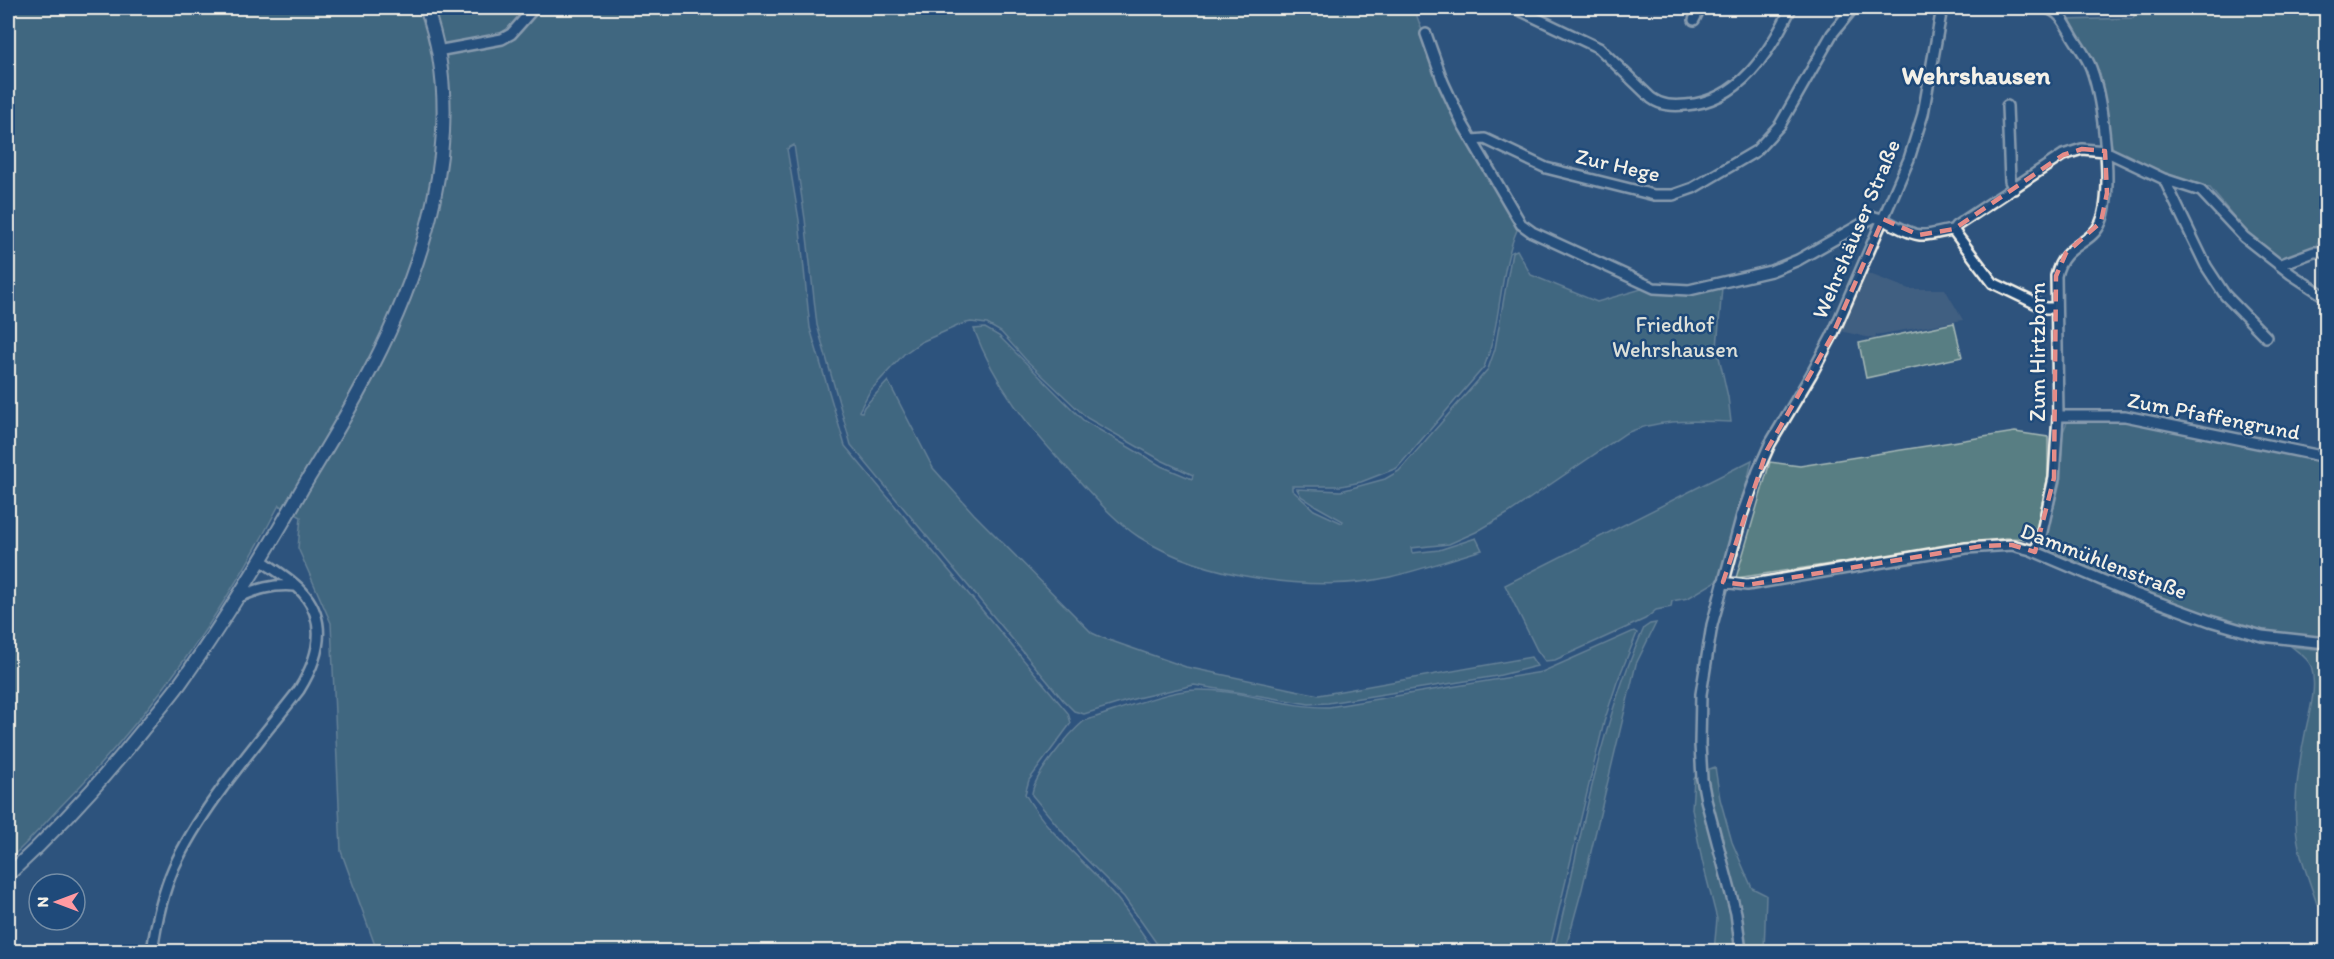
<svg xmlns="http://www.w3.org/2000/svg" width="2334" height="959" font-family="Itim,sans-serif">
	<rect width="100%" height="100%" fill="#2e537d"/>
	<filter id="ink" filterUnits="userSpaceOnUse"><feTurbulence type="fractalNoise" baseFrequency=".0167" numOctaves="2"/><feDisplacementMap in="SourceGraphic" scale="12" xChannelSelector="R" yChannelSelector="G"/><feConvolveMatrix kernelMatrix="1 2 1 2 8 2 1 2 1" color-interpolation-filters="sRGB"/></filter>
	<g filter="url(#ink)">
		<!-- built -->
		<path fill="#405e81" d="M 1867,273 L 1909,289 L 1945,289 L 1963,320 L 1876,335 L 1875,339 L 1840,331 Z"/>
		<!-- green -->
		<path fill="#597e83" stroke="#a6b8b6" stroke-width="1.5" d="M 8,8 L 1414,8 C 1440,85 1481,156 1517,230 C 1498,274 1502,323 1484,367 L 1397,468 L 1361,482 L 1341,486 L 1292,486 L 1292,490 L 1314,510 L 1342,523 L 1343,521 L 1316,506 L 1301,496 L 1297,489 L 1341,491 L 1385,479 L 1399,471 L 1488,369 L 1495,349 L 1512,252 L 1517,250 L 1531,275 L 1597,302 L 1645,288 L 1659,294 L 1689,294 L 1722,287 L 1717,348 L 1728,397 L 1731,422 C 1692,421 1662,418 1626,433 L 1507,514 L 1476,532 L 1449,544 L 1411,548 L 1412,553 L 1439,550 L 1476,538 L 1482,550 C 1451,559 1421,570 1390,577 C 1317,594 1203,578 1139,537 C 1113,520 1091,493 1070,471 C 1029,428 995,385 974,329 L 985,328 L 999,336 L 1084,421 L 1161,466 L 1192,479 L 1193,475 L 1161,460 L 1087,418 L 1026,360 L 1001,332 L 987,324 L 971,322 L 962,324 L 921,342 L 904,354 L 870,391 L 859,411 L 862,412 L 864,407 L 888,381 L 933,468 L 974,514 L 1092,633 L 1103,638 L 1186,667 L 1319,695 L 1531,657 L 1537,666 L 1497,676 L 1328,703 L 1309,704 L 1194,685 L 1137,698 L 1084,714 L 1074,711 L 1063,700 L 851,445 L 817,325 L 805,219 L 794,145 L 787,149 L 799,220 L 810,328 L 845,446 L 1068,713 L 1071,723 L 1029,780 L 1025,794 C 1049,836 1090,865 1120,902 C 1132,918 1143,935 1155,951 L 377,951 L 341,851 L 331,623 L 298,548 L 301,517 L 279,505 C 222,616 147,719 59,808 C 42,826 26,845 8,860 Z
			M 2139,8 L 2326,8 L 2326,227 L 2314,249 L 2282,261 L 2249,235 L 2210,188 L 2169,181 L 2113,152 L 2098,73 L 2068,20 L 2133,18 Z
			M 1954,323 L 1962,357 L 1866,378 L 1859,343 Z
			M 2068,420 L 2124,420 L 2326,461 L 2326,637 C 2310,636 2293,636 2276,633 C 2197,617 2122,582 2049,549 L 2046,542 L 2047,534 L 2061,479 L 2062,434 Z
			M 2015,432 L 2048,437 L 2048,476 L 2034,539 L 2006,538 L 1736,578 L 1770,462 L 1800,466 Z
			M 1752,460 L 1744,495 L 1719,578 L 1715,582 L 1688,598 L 1672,601 L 1671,607 L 1656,610 L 1645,619 L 1555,660 L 1545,661 L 1537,650 L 1505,585 Z
			M 1656,623 L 1636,664 L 1582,889 L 1565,951 L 1554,951 C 1581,843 1597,731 1644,628 L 1650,624 Z
			M 1634,631 L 1637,633 L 1617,682 L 1604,722 L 1549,951 L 1162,951 L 1124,897 L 1080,853 L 1032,795 C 1032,777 1070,733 1084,721 C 1114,712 1167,690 1196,690 C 1241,689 1284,708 1329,707 L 1542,672 Z
			M 2292,647 L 2326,650 L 2326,903 L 2317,904 C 2309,879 2297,852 2296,825 C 2294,796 2299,763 2305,734 C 2309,712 2318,688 2311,666 C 2307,657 2299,653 2292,647 Z
			M 1715,767 L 1720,799 L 1732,842 L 1752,888 L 1766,895 L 1764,951 L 1714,951 L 1717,919 L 1702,860 L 1692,809 L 1694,779 L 1698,773 Z"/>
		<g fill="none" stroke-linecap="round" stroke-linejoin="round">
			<!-- minor casing -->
			<g stroke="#f4f1e8" stroke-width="14">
				<path id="minor" d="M 1515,8 L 1599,48 L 1651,98 C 1662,106 1673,106 1686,105 C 1740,101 1770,52 1791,8
					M 1694,20 L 1700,8
					M 1426,34 L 1443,82 L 1462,123 L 1521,224 L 1532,232 L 1654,288 L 1689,290 L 1771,271 L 1798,260 L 1874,217 C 1890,220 1903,233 1920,235 C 1931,236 1942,231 1953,230
					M 437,51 L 502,39 L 511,34 L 534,8
					M 2007,106 L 2010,181 L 2014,189
					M 1472,140 L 1485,139 L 1546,168 L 1654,195 L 1673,195 L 1693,188 L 1756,151 L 1780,125 L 1832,34 L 1853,8
					M 2164,179 L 2206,266 L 2225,295 L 2266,337
					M 1953,230 L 1956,226 L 2063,155 L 2082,149 L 2105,151 L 2164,179 L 2201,191 L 2244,237 L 2291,274 L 2326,297
					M 1953,230 L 1993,283 L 2045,308 L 2056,308
					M 2279,265 L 2314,252 L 2326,252
					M 2058,416 L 2125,416 L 2326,457
					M 2035,552 L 2041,536 L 2054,478 L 2058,416 L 2056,276 C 2063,243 2091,246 2101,222 C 2114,191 2103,100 2091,68 C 2087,57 2079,47 2073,37 C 2065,24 2061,12 2046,8
					M 1723,582 L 1747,585 L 1966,548 L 2012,545 L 2031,550 L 2130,592 L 2210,621 L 2262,636 L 2326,643
					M 237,598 C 257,589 273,584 295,586
					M 152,952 C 156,923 162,894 174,867 C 201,807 258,743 299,690 C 317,661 329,626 305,595 C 294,581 276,571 261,560
					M 1741,952 L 1736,913 L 1706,800 L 1702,779 L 1700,744 L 1701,694 L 1712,625 L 1742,515 L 1758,471 L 1770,444 L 1811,375 L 1832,336 L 1909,159 L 1923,114 L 1942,8"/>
			</g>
			<!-- major casing -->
			<g stroke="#f4f1e8" stroke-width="16">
				<path id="major" d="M 8,875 C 56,831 100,783 141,732 C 154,716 167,701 179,685 C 224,622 264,556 302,489 C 323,454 344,420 363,384 C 422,276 471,129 426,8"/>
			</g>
			<!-- minor -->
			<use href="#minor" stroke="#1f4a7a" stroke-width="9"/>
			<!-- major -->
			<use href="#major" stroke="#1f4a7a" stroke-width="12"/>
		</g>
	</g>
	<!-- marked area -->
	<path d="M0 0H2334V959H0ZM 2082,149 L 2105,151 L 2107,193 L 2101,222 L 2066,253 L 2056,276 L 2054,478 L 2035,552 L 2012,545 L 1982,546 L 1747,585 L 1723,582 L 1767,450 L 1832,336 L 1883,219 L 1919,235 L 1954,229 L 2063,155 Z" fill="#2e537d" fill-opacity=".55" fill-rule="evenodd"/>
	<path fill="none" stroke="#e58c88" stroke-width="4.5" stroke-dasharray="12 8" stroke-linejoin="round" d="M 2082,149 L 2105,151 L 2107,193 L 2101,222 L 2066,253 L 2056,276 L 2054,478 L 2035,552 L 2012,545 L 1982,546 L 1747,585 L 1723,582 L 1767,450 L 1832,336 L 1883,219 L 1919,235 L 1954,229 L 2063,155 Z"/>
	<g text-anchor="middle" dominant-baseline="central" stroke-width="5" stroke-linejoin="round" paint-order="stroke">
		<!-- street labels -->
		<g font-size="22" fill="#f4f1e8" stroke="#1f4a7a">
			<text transform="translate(1618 165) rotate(13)">Zur Hege</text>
			<text transform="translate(1856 229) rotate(-67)">Wehrshäuser Straße</text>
			<text transform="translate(2037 352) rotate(-90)">Zum Hirtzborn</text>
			<text transform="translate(2214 416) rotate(11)">Zum Pfaffengrund</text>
			<text transform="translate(2104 561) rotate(21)">Dammühlenstraße</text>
		</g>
		<!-- park labels -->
		<g font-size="22" fill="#dde0d9" stroke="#1f4a7a">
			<text x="1675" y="324">Friedhof<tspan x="1675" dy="25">Wehrshausen</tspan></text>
		</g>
		<!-- quarter labels -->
		<g font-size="26" font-weight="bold" fill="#f4f1e8" stroke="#1f4a7a">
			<text x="1976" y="75">Wehrshausen</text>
		</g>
	</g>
	<!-- margin -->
	<rect width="2334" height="959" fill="none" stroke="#1f4a7a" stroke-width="30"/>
	<rect x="15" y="15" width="2304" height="929" fill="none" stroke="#f4f1e8" stroke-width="2" filter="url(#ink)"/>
	<!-- north arrow -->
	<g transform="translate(57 902) rotate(270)"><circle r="28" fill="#1f4a7a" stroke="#748da6" stroke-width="1.5"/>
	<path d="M0-4.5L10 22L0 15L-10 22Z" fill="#ff9aa2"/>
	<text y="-9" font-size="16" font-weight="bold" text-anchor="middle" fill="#f4f1e8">N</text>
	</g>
</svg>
